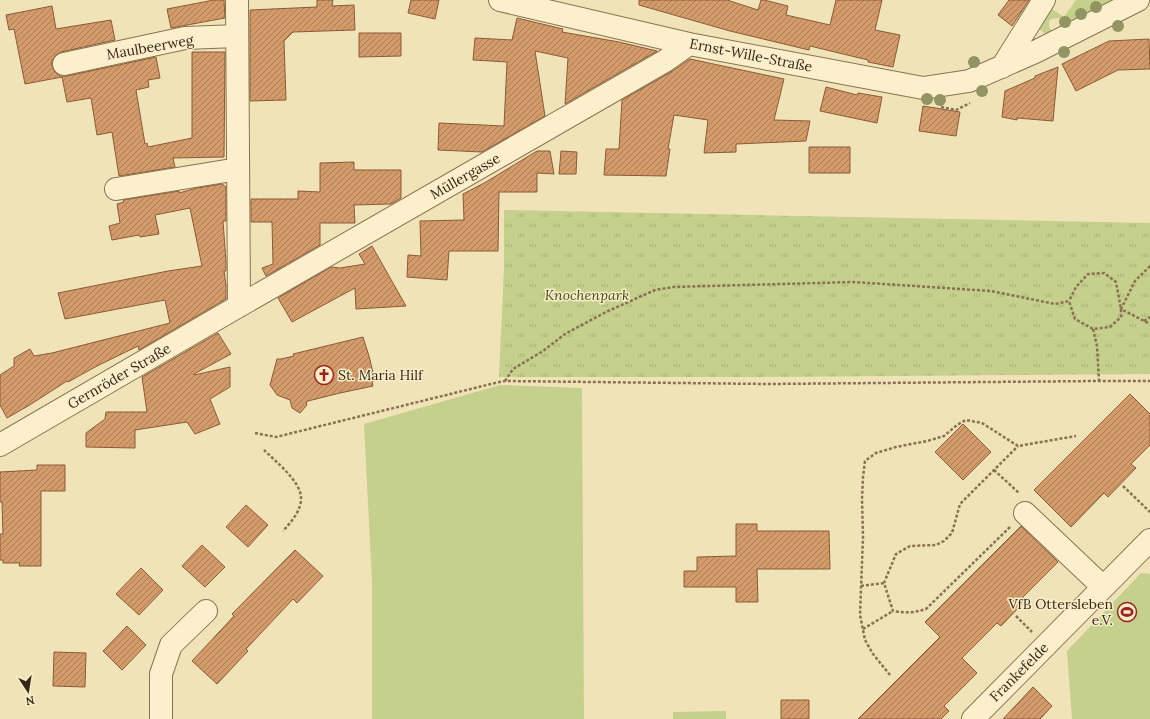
<svg xmlns="http://www.w3.org/2000/svg" width="1150" height="719" font-family="Lora,serif">
	<defs>
		<pattern id="park-tufts" width="24" height="20" patternUnits="userSpaceOnUse"><rect width="24" height="20" fill="#c5d08c"/><path d="M3 7l-1-3M5 7V3M7 7l1-3M15 17l-1-3M17 17v-4M19 17l1-3" fill="none" stroke="#aab378"/></pattern>
		<pattern id="building-hatch" width="6" height="6" patternUnits="userSpaceOnUse"><rect width="6" height="6" fill="#d39b6a"/><path d="M-1 1l2-2M0 6l6-6M5 7l2-2" fill="none" stroke="#ac7e56"/></pattern>
	</defs>
	<rect width="100%" height="100%" fill="#f1e3b8"/>
	<!-- grass -->
	<path fill="#c5d08c" d="M 1076,0 L 1118,0 L 1058,28 L 1062,23 L 1059,18 L 1051,19 L 1049,21 L 1049,27 L 1053,34 L 1046,34 L 1039,29 L 1037,23 L 1044,10 L 1052,9 L 1064,17 Z
		M 500,385 L 582,388 L 584,719 L 372,719 L 372,582 L 364,424 Z
		M 1141,573 L 1150,574 L 1150,719 L 1072,719 L 1067,651 Z
		M 726,711 L 726,719 L 673,719 L 673,712 Z"/>
	<!-- park -->
	<path fill="url(#park-tufts)" d="M 504,210 L 1150,223 L 1150,374 L 767,377 L 499,377 L 504,268 Z"/>
	<!-- building -->
	<path fill="url(#building-hatch)" stroke="#8a5b36" d="M 214,0 L 224,0 L 225,18 L 171,28 L 167,9 Z
		M 317,0 L 333,0 L 332,6 L 354,5 L 355,30 L 293,32 L 284,41 L 286,100 L 250,101 L 250,10 L 317,7 Z
		M 411,0 L 439,0 L 435,19 L 408,13 Z
		M 639,0 L 727,0 L 758,10 L 761,0 L 764,0 L 788,6 L 786,15 L 830,25 L 836,0 L 882,0 L 875,30 L 900,35 L 893,67 L 868,62 L 868,60 L 810,46 L 809,50 L 730,31 L 639,5 Z
		M 1009,0 L 1029,0 L 1012,26 L 998,15 Z
		M 52,6 L 56,29 L 111,20 L 115,40 L 61,52 L 56,55 L 52,60 L 52,66 L 55,72 L 60,76 L 67,76 L 156,57 L 160,78 L 148,80 L 149,87 L 136,90 L 145,144 L 147,143 L 148,147 L 192,138 L 192,52 L 225,52 L 224,157 L 173,158 L 175,167 L 119,176 L 112,132 L 97,135 L 91,98 L 67,102 L 62,77 L 25,84 L 14,29 L 9,30 L 6,15 Z
		M 517,18 L 563,29 L 562,32 L 619,42 L 657,51 L 565,104 L 568,58 L 535,51 L 545,116 L 482,152 L 438,150 L 439,123 L 504,126 L 507,62 L 473,60 L 475,38 L 512,40 Z
		M 359,33 L 401,33 L 401,56 L 359,57 Z
		M 1149,39 L 1150,69 L 1118,70 L 1076,91 L 1062,64 L 1109,41 Z
		M 690,59 L 784,79 L 774,120 L 810,121 L 806,141 L 736,144 L 736,152 L 704,153 L 708,120 L 674,115 L 668,149 L 670,149 L 666,176 L 604,175 L 606,149 L 619,149 L 622,100 L 671,72 Z
		M 1058,67 L 1053,121 L 1017,118 L 1017,120 L 1002,117 L 1005,91 L 1035,78 L 1035,76 Z
		M 826,87 L 857,95 L 858,93 L 882,97 L 877,123 L 820,111 Z
		M 923,106 L 960,112 L 956,136 L 919,131 Z
		M 809,147 L 850,147 L 850,173 L 809,173 Z
		M 537,151 L 550,151 L 554,174 L 537,173 L 537,192 L 499,192 L 498,251 L 449,251 L 447,280 L 407,277 L 408,255 L 421,256 L 420,221 L 464,220 L 463,194 L 486,182 Z
		M 561,151 L 577,152 L 576,174 L 559,174 Z
		M 354,162 L 354,170 L 401,170 L 401,198 L 391,204 L 354,205 L 355,223 L 320,223 L 320,245 L 266,276 L 262,268 L 273,264 L 272,222 L 251,222 L 251,199 L 298,199 L 298,191 L 320,192 L 320,163 Z
		M 222,184 L 226,187 L 226,221 L 223,221 L 226,262 L 226,271 L 224,271 L 226,285 L 226,299 L 139,350 L 138,346 L 97,366 L 68,382 L 67,381 L 28,406 L 7,418 L 0,405 L 0,375 L 14,366 L 14,358 L 30,349 L 34,356 L 52,353 L 170,323 L 165,300 L 65,319 L 58,293 L 168,271 L 202,266 L 190,208 L 155,215 L 159,234 L 140,237 L 139,235 L 112,240 L 109,226 L 120,223 L 117,204 L 124,202 L 123,200 L 179,191 L 179,193 L 197,188 Z
		M 372,246 L 406,306 L 356,309 L 355,288 L 292,322 L 278,298 L 331,267 L 340,268 L 365,264 L 359,254 Z
		M 218,333 L 231,354 L 194,374 L 194,375 L 230,367 L 230,387 L 210,399 L 220,424 L 195,434 L 187,422 L 135,430 L 135,448 L 86,447 L 86,433 L 105,419 L 106,412 L 147,412 L 142,377 Z
		M 363,337 L 369,356 L 375,381 L 372,381 L 373,386 L 340,393 L 308,401 L 306,402 L 307,405 L 300,413 L 292,408 L 290,400 L 277,395 L 270,385 L 277,359 L 281,359 L 294,356 L 293,354 Z
		M 1130,394 L 1150,414 L 1150,445 L 1131,464 L 1136,468 L 1108,497 L 1104,493 L 1071,527 L 1034,490 Z
		M 963,424 L 991,452 L 963,480 L 935,452 Z
		M 37,465 L 65,465 L 65,491 L 41,491 L 41,566 L 19,566 L 20,563 L 3,563 L 3,560 L 0,560 L 0,534 L 3,534 L 2,502 L 0,502 L 0,472 L 37,470 Z
		M 246,505 L 268,525 L 248,547 L 226,527 Z
		M 736,524 L 757,524 L 757,531 L 829,531 L 830,569 L 757,569 L 758,602 L 736,602 L 736,587 L 684,587 L 684,571 L 697,571 L 697,557 L 736,556 Z
		M 1021,526 L 1058,562 L 1023,597 L 1026,600 L 1001,626 L 997,623 L 962,658 L 977,673 L 944,706 L 949,711 L 941,719 L 858,719 L 940,637 L 925,622 Z
		M 202,545 L 225,567 L 205,587 L 182,566 Z
		M 295,550 L 323,576 L 297,603 L 293,599 L 246,649 L 248,651 L 217,684 L 192,661 L 234,616 L 232,614 Z
		M 141,568 L 163,590 L 139,615 L 116,594 Z
		M 127,626 L 146,645 L 122,670 L 103,651 Z
		M 54,652 L 86,653 L 85,687 L 53,686 Z
		M 1033,687 L 1052,706 L 1040,719 L 1003,719 Z
		M 781,700 L 809,700 L 809,719 L 781,719 Z"/>
	<g fill="none" stroke-linecap="round" stroke-linejoin="round">
		<!-- minor casing -->
		<g stroke="#897252" stroke-width="24">
			<path id="minor" d="M 237,0 L 239,306
				M 500,0 L 689,44 L 923,88 L 969,81 L 1035,52 L 1138,0
				M 64,64 L 185,38 L 237,36
				M 1002,67 L 1044,0
				M 116,189 L 238,169
				M 0,445 L 239,306 L 665,61 L 689,44
				M 1025,513 L 1103,587
				M 161,719 L 161,674 L 171,645 L 206,611
				M 973,719 L 1150,540"/>
		</g>
		<!-- path -->
		<path stroke="#897252" stroke-width="2.5" stroke-dasharray="3 2" stroke-linecap="butt" d="M 941,107 L 956,110 L 970,103
			M 1150,266 L 1135,281 L 1121,309 L 1150,324
			M 1144,321 L 1150,317
			M 1093,329 L 1097,346 L 1099,381
			M 505,381 L 513,369 L 543,351 L 565,334 L 606,312 L 655,290 L 673,287 L 853,282 L 991,291 L 1055,304 L 1069,301 L 1075,319 L 1093,329 L 1110,327 L 1121,317 L 1121,309 L 1116,282 L 1104,273 L 1088,274 L 1076,287 L 1069,301
			M 255,433 L 276,437 L 499,382 L 505,381 L 768,384 L 1099,381 L 1150,381
			M 264,450 C 275,461 302,482 301,499 C 301,511 291,522 283,531
			M 994,470 L 1019,493
			M 1123,486 L 1150,512
			M 1010,527 L 926,609 C 914,613 905,613 893,611 L 884,583 L 896,554 L 910,546 L 936,545 L 944,541 L 952,533 L 960,504 L 1018,446
			M 861,586 L 884,583
			M 1016,616 L 1032,632
			M 863,629 L 893,611
			M 890,675 L 873,654 L 865,640 L 860,615 L 863,537 L 862,499 L 863,477 L 865,461 L 876,453 L 896,447 L 927,441 L 944,436 L 957,425 L 966,420 L 982,423 L 1018,446 L 1076,436"/>
		<!-- minor -->
		<use href="#minor" stroke="#fcf0cc" stroke-width="22"/>
	</g>
	<!-- trees -->
	<g fill="#929463">
		<circle cx="1096" cy="7" r="6"/>
		<circle cx="1081" cy="14" r="6"/>
		<circle cx="1065" cy="22" r="6"/>
		<circle cx="1118" cy="26" r="6"/>
		<circle cx="1064" cy="52" r="6"/>
		<circle cx="974" cy="62" r="6"/>
		<circle cx="982" cy="91" r="6"/>
		<circle cx="927" cy="99" r="6"/>
		<circle cx="940" cy="100" r="6"/>
	</g>
	<!-- icons -->
	<defs>
		<g id="church-ring" transform="scale(1)"><circle r="9.5" fill="#f8edc8" stroke="#9d221d" stroke-width="1.5"/><path d="M-1.2-6h2.4v3.5h3.3v2.4h-3.3V6h-2.4V-.1h-3.3v-2.4h3.3Z" fill="#9d221d"/></g>
		<g id="stadium-ring" transform="scale(1)"><circle r="9.5" fill="#f8edc8" stroke="#9d221d" stroke-width="1.5"/><path d="M0-5a6.5 5 0 1 0 0 10a6.5 5 0 1 0 0-10ZM-3.5-1.8h7v3.6h-7Z" fill="#9d221d"/></g>
	</defs>
	<g fill-rule="evenodd">
		<use href="#church-ring" x="324" y="375"/>
		<use href="#stadium-ring" x="1127" y="612"/>
	</g>
	<g text-anchor="middle" dominant-baseline="central" stroke-width="3" stroke-linejoin="round" paint-order="stroke">
		<!-- street labels -->
		<g font-size="14" fill="#362819" stroke="#f8edc8">
			<text transform="translate(150 47) rotate(-10)">Maulbeerweg</text>
			<text transform="translate(751 55) rotate(11)">Ernst-Wille-Straße</text>
			<text transform="translate(465 176) rotate(-30)">Müllergasse</text>
			<text transform="translate(119 376) rotate(-30)">Gernröder Straße</text>
			<text transform="translate(1019 672) rotate(-45)">Frankefelde</text>
		</g>
		<!-- park labels -->
		<g font-size="14" font-style="italic" fill="#44541d" stroke="#f8edc8">
			<text x="587" y="295">Knochenpark</text>
		</g>
		<!-- poi labels -->
		<g font-size="14" fill="#362819" stroke="#f8edc8" text-anchor="start">
			<text x="338" y="375">St. Maria Hilf</text>
			<text x="1113" y="604" text-anchor="end">VfB Ottersleben<tspan x="1113" dy="16">e.V.</tspan></text>
		</g>
	</g>
	<!-- north arrow -->
	<g transform="translate(28 691) rotate(168)" stroke="#f8edc8" stroke-width="3" paint-order="stroke">
	<path d="M0-3L7 15L0 10L-7 15Z" fill="#362819"/>
	<text y="-6" font-size="11" font-weight="bold" text-anchor="middle" fill="#362819">N</text>
	</g>
</svg>
